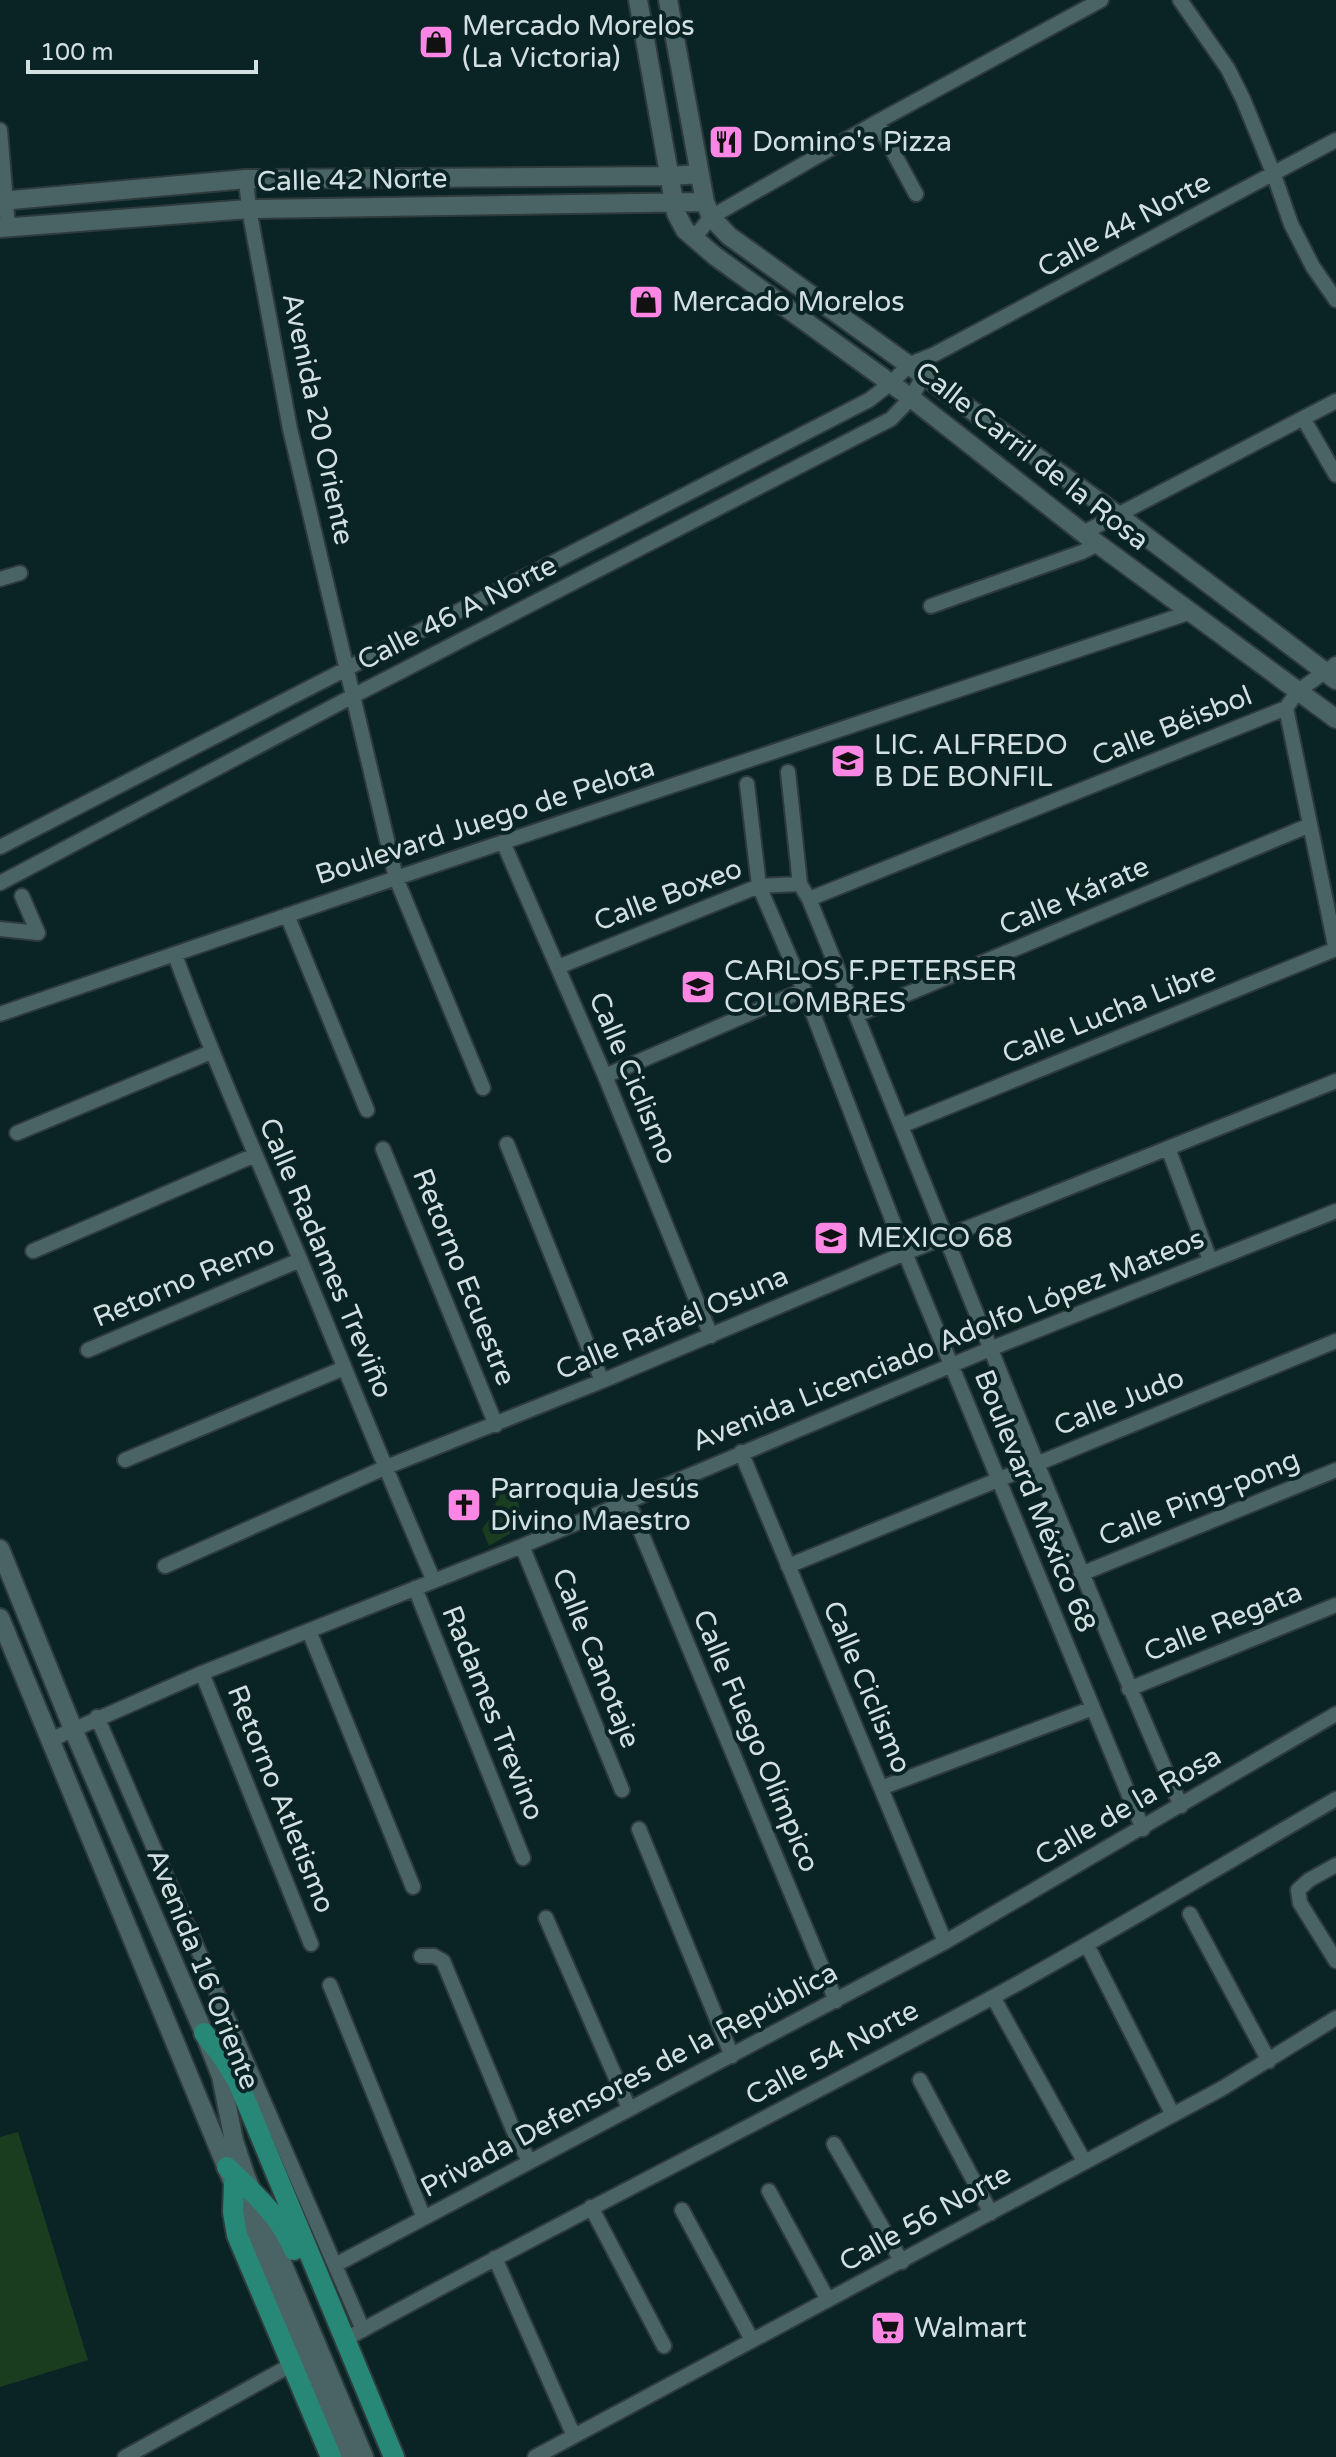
<svg xmlns="http://www.w3.org/2000/svg" width="1336" height="2457" font-family="'Varela Round',sans-serif">
	<rect width="100%" height="100%" fill="#0a2325"/>
	<!-- green -->
	<path fill="#1b3d1f" d="M 515,1486 L 523,1526 L 489,1546 L 482,1529 L 495,1512 L 496,1489 Z
		M 18,2132 L 88,2360 L 0,2387 L 0,2137 Z"/>
	<g fill="none" stroke-linecap="round" stroke-linejoin="round">
		<!-- street casing -->
		<g stroke="#2e3b3c" stroke-width="18">
			<path id="street" d="M 1180,0 L 1228,69 L 1243,99 L 1274,175 L 1291,224 L 1313,267 L 1336,300
				M 877,122 L 916,194
				M 0,130 L 8,227
				M 246,179 L 249,209 L 290,429 L 396,878 L 483,1088
				M 694,238 L 711,217 L 877,122 L 1101,0
				M 1303,418 L 1336,475
				M 1083,533 L 1336,401
				M 0,579 L 20,573
				M 931,606 L 1082,552 L 1098,544
				M 1336,664 L 1298,691 L 1286,708 L 1336,950
				M 788,772 L 800,884 L 809,899 C 933,1201 1050,1506 1181,1806
				M 747,784 L 759,886 L 804,990 L 905,1253 L 1143,1829
				M 503,842 L 605,1076 L 711,1336
				M 0,847 L 869,400 L 891,383 L 910,364 L 935,354 L 1336,140
				M 0,883 L 353,696 L 891,419 L 911,398 L 928,368
				M 809,899 L 1286,708
				M 287,915 L 367,1110
				M 0,929 L 38,933 L 22,896
				M 175,955 C 213,1058 257,1158 300,1259 C 344,1366 387,1473 433,1579
				M 558,967 L 759,886 L 800,884
				M 0,1014 L 396,878 L 1191,612
				M 857,1015 L 1310,825
				M 605,1076 L 804,990
				M 901,1126 L 1336,949
				M 17,1133 L 211,1052
				M 507,1144 L 602,1381
				M 1168,1148 L 1210,1260
				M 383,1149 L 496,1425
				M 33,1251 L 255,1155
				M 88,1350 L 300,1260
				M 741,1452 L 945,1942
				M 125,1460 L 344,1368
				M 628,1501 L 836,2001
				M 522,1546 L 622,1790
				M 165,1566 L 384,1468 L 602,1381 L 905,1253 L 1336,1081
				M 788,1566 L 1336,1341
				M 1081,1574 L 1336,1470
				M 415,1588 L 523,1858
				M 309,1631 L 413,1887
				M 202,1673 L 311,1944
				M 1129,1689 L 1336,1605
				M 97,1717 L 363,2330
				M 50,1740 L 202,1673 L 522,1546 L 990,1349 L 1336,1211
				M 881,1788 L 1093,1708
				M 639,1829 L 732,2056
				M 1336,1865 L 1309,1880 L 1298,1890 L 1300,1903 L 1336,1961
				M 1190,1914 L 1269,2061
				M 546,1918 L 629,2108
				M 1087,1945 L 1173,2115
				M 421,1956 L 434,1956 L 443,1961 L 515,2134 L 529,2161
				M 330,1985 L 424,2218
				M 993,1997 L 1084,2161
				M 920,2080 L 991,2213
				M 834,2144 L 902,2262
				M 769,2191 L 828,2300
				M 591,2207 L 664,2346
				M 682,2210 L 752,2340
				M 495,2258 L 574,2436
				M 337,2264 L 945,1942 L 1336,1714
				M 346,2339 C 560,2221 780,2113 995,1996 C 1110,1933 1222,1865 1336,1799
				M 125,2457 L 291,2365
				M 535,2457 L 1221,2089 L 1336,2018"/>
		</g>
		<!-- secondary casing -->
		<g stroke="#2e3b3c" stroke-width="22">
			<path id="secondary" d="M 638,0 L 676,213 L 685,230 L 715,256 L 911,398 L 1083,533 L 1336,719
				M 668,0 L 705,202 L 711,217 L 729,236 L 1119,516 L 1336,680
				M 0,201 L 246,179 L 670,176 L 700,174
				M 0,228 L 249,209 L 705,202
				M 0,1549 L 73,1729 L 204,2033 L 221,2076 L 234,2141 L 246,2177 L 364,2457
				M 0,1618 L 346,2457"/>
		</g>
		<!-- primary casing -->
		<g stroke="#2e3b3c" stroke-width="24">
			<path id="primary" d="M 204,2033 L 222,2056 L 238,2082 L 394,2457
				M 227,2167 C 253,2193 279,2214 294,2250
				M 234,2183 L 233,2212 L 237,2235 L 331,2457"/>
		</g>
		<!-- street -->
		<use href="#street" stroke="#4a6465" stroke-width="14"/>
		<!-- secondary -->
		<use href="#secondary" stroke="#4a6465" stroke-width="18"/>
		<!-- primary -->
		<use href="#primary" stroke="#288877" stroke-width="20"/>
	</g>
	<!-- icons -->
	<defs>
		<g id="shop-square" transform="scale(1.8)"><rect x="-9" y="-9" width="18" height="18" rx="4" fill="#fc86e3" stroke="#0a2325"/><path d="M-5-2.5h2.3a2.7 3.5 0 0 1 5.4 0H5L5.5 6h-11ZM-1.5-2.5h3a1.5 2.3 0 0 0-3 0Z" fill="#111"/></g>
		<g id="restaurant-square" transform="scale(1.8)"><rect x="-9" y="-9" width="18" height="18" rx="4" fill="#fc86e3" stroke="#0a2325"/><path d="M-5-6h1v4h1v-4h1v4h1v-4h1v5L-1.5 .5V6h-2V.5L-5-1ZM5-6V6H3V1.5H1.5Q1.5-4 5-6Z" fill="#111"/></g>
		<g id="school-square" transform="scale(1.8)"><rect x="-9" y="-9" width="18" height="18" rx="4" fill="#fc86e3" stroke="#0a2325"/><path d="M0-5L7-2L0 1L-7-2ZM-4 1L0 2.5L4 1V4Q0 6-4 4Z" fill="#111"/></g>
		<g id="church-square" transform="scale(1.8)"><rect x="-9" y="-9" width="18" height="18" rx="4" fill="#fc86e3" stroke="#0a2325"/><path d="M-1.2-6h2.4v3.5h3.3v2.4h-3.3V6h-2.4V-.1h-3.3v-2.4h3.3Z" fill="#111"/></g>
		<g id="supermarket-square" transform="scale(1.8)"><rect x="-9" y="-9" width="18" height="18" rx="4" fill="#fc86e3" stroke="#0a2325"/><path d="M-6-5.5h2.5l.6 2H6L4.5 2H-2.5L-4.4-4H-6ZM-1.5 3.2a1.3 1.3 0 1 0 .1 0ZM3 3.2a1.3 1.3 0 1 0 .1 0Z" fill="#111"/></g>
	</defs>
	<g fill-rule="evenodd">
		<use href="#shop-square" x="436" y="42"/>
		<use href="#restaurant-square" x="726" y="142"/>
		<use href="#shop-square" x="646" y="302"/>
		<use href="#school-square" x="848" y="761"/>
		<use href="#school-square" x="698" y="987"/>
		<use href="#school-square" x="831" y="1238"/>
		<use href="#church-square" x="464" y="1505"/>
		<use href="#supermarket-square" x="888" y="2328"/>
	</g>
	<g text-anchor="middle" dominant-baseline="central" stroke-width="8" stroke-linejoin="round" paint-order="stroke">
		<!-- poi labels -->
		<g font-size="28" fill="#d2e0e1" stroke="#0a2325" text-anchor="start">
			<text x="462" y="26">Mercado Morelos<tspan x="462" dy="32">(La Victoria)</tspan></text>
			<text x="752" y="142">Domino's Pizza</text>
			<text x="672" y="302">Mercado Morelos</text>
			<text x="874" y="745">LIC. ALFREDO<tspan x="874" dy="32">B DE BONFIL</tspan></text>
			<text x="724" y="971">CARLOS F.PETERSER<tspan x="724" dy="32">COLOMBRES</tspan></text>
			<text x="857" y="1238">MEXICO 68</text>
			<text x="490" y="1489">Parroquia Jesús<tspan x="490" dy="32">Divino Maestro</tspan></text>
			<text x="914" y="2328">Walmart</text>
		</g>
		<!-- street labels -->
		<g font-size="28" fill="#d2e0e1" stroke="#0a2325">
			<text transform="translate(352 180) rotate(-1)">Calle 42 Norte</text>
			<text transform="translate(1124 225) rotate(-28)">Calle 44 Norte</text>
			<text transform="translate(318 419) rotate(78)">Avenida 20 Oriente</text>
			<text transform="translate(1032 456) rotate(38)">Calle Carril de la Rosa</text>
			<text transform="translate(457 613) rotate(-27)">Calle 46 A Norte</text>
			<text transform="translate(1172 726) rotate(-22)">Calle Béisbol</text>
			<text transform="translate(485 821) rotate(-18)">Boulevard Juego de Pelota</text>
			<text transform="translate(668 895) rotate(-21)">Calle Boxeo</text>
			<text transform="translate(1074 896) rotate(-23)">Calle Kárate</text>
			<text transform="translate(1109 1013) rotate(-22)">Calle Lucha Libre</text>
			<text transform="translate(633 1078) rotate(67)">Calle Ciclismo</text>
			<text transform="translate(326 1258) rotate(67)">Calle Radames Treviño</text>
			<text transform="translate(464 1277) rotate(68)">Retorno Ecuestre</text>
			<text transform="translate(184 1281) rotate(-23)">Retorno Remo</text>
			<text transform="translate(672 1323) rotate(-23)">Calle Rafaél Osuna</text>
			<text transform="translate(948 1340) rotate(-22)">Avenida Licenciado Adolfo López Mateos</text>
			<text transform="translate(1119 1402) rotate(-22)">Calle Judo</text>
			<text transform="translate(1199 1498) rotate(-22)">Calle Ping-pong</text>
			<text transform="translate(1035 1501) rotate(68)">Boulevard México 68</text>
			<text transform="translate(1223 1622) rotate(-22)">Calle Regata</text>
			<text transform="translate(596 1658) rotate(68)">Calle Canotaje</text>
			<text transform="translate(867 1687) rotate(67)">Calle Ciclismo</text>
			<text transform="translate(493 1713) rotate(68)">Radames Trevino</text>
			<text transform="translate(756 1741) rotate(67)">Calle Fuego Olímpico</text>
			<text transform="translate(281 1799) rotate(68)">Retorno Atletismo</text>
			<text transform="translate(1128 1806) rotate(-30)">Calle de la Rosa</text>
			<text transform="translate(203 1969) rotate(68)">Avenida 16 Oriente</text>
			<text transform="translate(832 2053) rotate(-28)">Calle 54 Norte</text>
			<text transform="translate(629 2080) rotate(-28)">Privada Defensores de la República</text>
			<text transform="translate(925 2218) rotate(-29)">Calle 56 Norte</text>
		</g>
	</g>
	<!-- scale -->
	<path d="M28 60v12h228v-12" fill="none" stroke="#d2e0e1" stroke-width="4"/>
	<text x="40" y="60" font-size="24" fill="#d2e0e1" stroke="#0a2325" stroke-width="6" paint-order="stroke">100 m</text>
</svg>
